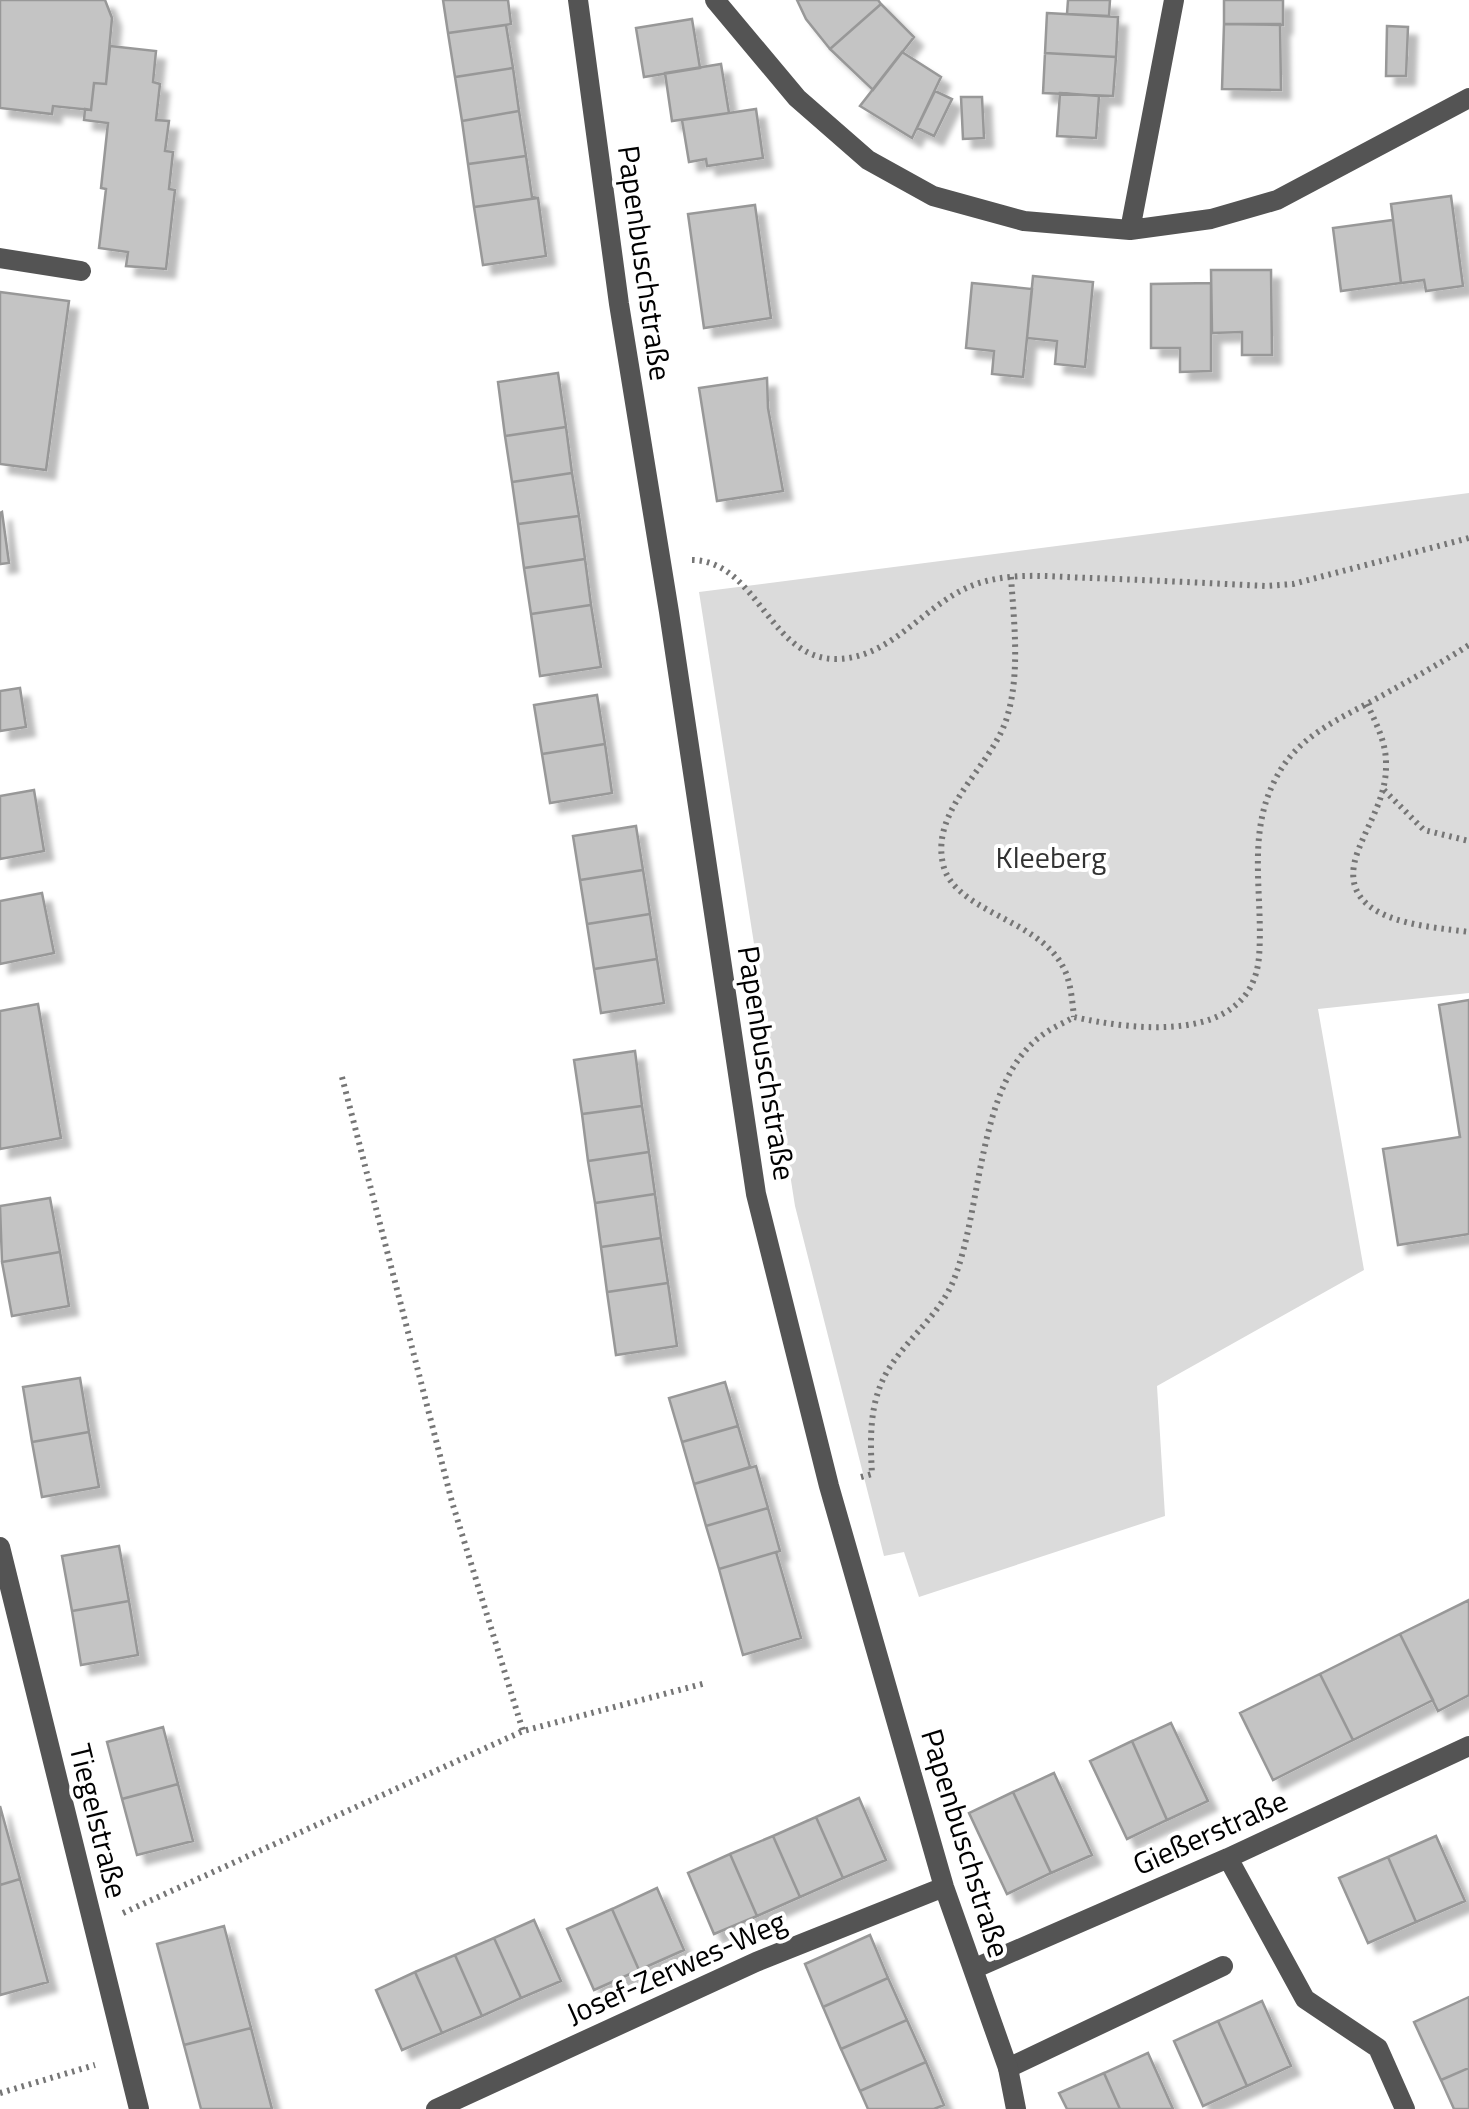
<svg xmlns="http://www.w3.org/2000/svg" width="1469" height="2109" font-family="'Titillium Web',sans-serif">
	<defs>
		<filter id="shadow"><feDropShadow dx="9" dy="9" stdDeviation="2.5" flood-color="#0004"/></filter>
	</defs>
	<rect width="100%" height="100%" fill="#fff"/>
	<!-- green -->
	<path fill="#dbdbdb" d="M 1469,493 L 1469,993 L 1318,1009 L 1364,1270 L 1157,1386 L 1165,1516 L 919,1597 L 904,1552 L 884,1556 L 795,1206 L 699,592 Z"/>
	<!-- building -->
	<path fill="#c4c4c4" stroke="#989898" stroke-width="2.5" filter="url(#shadow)" d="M 0,0 L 105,0 L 112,18 L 106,84 L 94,83 L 91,110 L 53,106 L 52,114 L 0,108 Z
		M 443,0 L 508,0 L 511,24 L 448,33 Z
		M 797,0 L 878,0 L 881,4 L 830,49 L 806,19 Z
		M 1068,0 L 1110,0 L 1109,16 L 1067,14 Z
		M 1224,0 L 1283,0 L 1283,25 L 1224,24 Z
		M 881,4 L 914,37 L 873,90 L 830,49 Z
		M 1047,13 L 1118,17 L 1116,57 L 1045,53 Z
		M 692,19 L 700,68 L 644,77 L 636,28 Z
		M 1224,24 L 1280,24 L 1281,90 L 1222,89 Z
		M 506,25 L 513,68 L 455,77 L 448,33 Z
		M 1387,26 L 1408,27 L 1406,76 L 1386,76 Z
		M 110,46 L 156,51 L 153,82 L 160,84 L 156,120 L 169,121 L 165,151 L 173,152 L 169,189 L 175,190 L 166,269 L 126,266 L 128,252 L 99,248 L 106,189 L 101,188 L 108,123 L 84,120 L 85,109 L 91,110 L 94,83 L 106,84 Z
		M 902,52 L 941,77 L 912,138 L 860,106 Z
		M 1045,53 L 1116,57 L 1113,96 L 1043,93 Z
		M 721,64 L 729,113 L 672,121 L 665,73 Z
		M 513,68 L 519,111 L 462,121 L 455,77 Z
		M 935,91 L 952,99 L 934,136 L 917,128 Z
		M 1060,93 L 1099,96 L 1096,138 L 1057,136 Z
		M 961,97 L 982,97 L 984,138 L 963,139 Z
		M 756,109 L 763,158 L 707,166 L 706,159 L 689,162 L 682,120 Z
		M 519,111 L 526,156 L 468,164 L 462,121 Z
		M 526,156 L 532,197 L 538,198 L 474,207 L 468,164 Z
		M 1451,196 L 1463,286 L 1426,291 L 1424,280 L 1401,283 L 1391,204 Z
		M 538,198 L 546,256 L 483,265 L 474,207 Z
		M 755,205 L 771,318 L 704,328 L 688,214 Z
		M 1393,220 L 1401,283 L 1341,291 L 1333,228 Z
		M 1211,270 L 1271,270 L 1272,355 L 1242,355 L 1242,332 L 1212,333 Z
		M 1033,276 L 1093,282 L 1085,367 L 1055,364 L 1057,341 L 1027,338 Z
		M 972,283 L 1032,289 L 1023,377 L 992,374 L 994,351 L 966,348 Z
		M 1211,283 L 1211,371 L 1180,372 L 1180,348 L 1151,348 L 1151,284 Z
		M 0,292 L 69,301 L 46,470 L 0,464 Z
		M 558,373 L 566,427 L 505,436 L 498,382 Z
		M 767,378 L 768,408 L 783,491 L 717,501 L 699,388 Z
		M 566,427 L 572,473 L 512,482 L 505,436 Z
		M 572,473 L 579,516 L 518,524 L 512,482 Z
		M 2,512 L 9,563 L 0,564 L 0,513 Z
		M 579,516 L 585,559 L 524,568 L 518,524 Z
		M 585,559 L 591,605 L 531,614 L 524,568 Z
		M 591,605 L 601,667 L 540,676 L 531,614 Z
		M 20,688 L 26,727 L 0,731 L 0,691 Z
		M 597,695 L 605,744 L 542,754 L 534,705 Z
		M 605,744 L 612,793 L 550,803 L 542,754 Z
		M 34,790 L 44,851 L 0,859 L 0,796 Z
		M 636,826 L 643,870 L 580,880 L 573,836 Z
		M 643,870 L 650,914 L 587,924 L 580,880 Z
		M 42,893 L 54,953 L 0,964 L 0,901 Z
		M 650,914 L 657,959 L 594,969 L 587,924 Z
		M 657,959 L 664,1003 L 601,1013 L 594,969 Z
		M 1469,1000 L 1469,1234 L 1398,1245 L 1383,1149 L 1460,1137 L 1439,1005 Z
		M 38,1004 L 61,1138 L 0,1149 L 0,1011 Z
		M 635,1051 L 642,1106 L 582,1114 L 574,1060 Z
		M 642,1106 L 649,1152 L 588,1161 L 582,1114 Z
		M 649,1152 L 655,1194 L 595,1203 L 588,1161 Z
		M 655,1194 L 661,1238 L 601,1247 L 595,1203 Z
		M 50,1198 L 60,1252 L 2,1262 L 0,1206 Z
		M 661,1238 L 668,1283 L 607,1292 L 601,1247 Z
		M 60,1252 L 69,1306 L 12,1316 L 2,1262 Z
		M 668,1283 L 677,1346 L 616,1355 L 607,1292 Z
		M 80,1378 L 89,1432 L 32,1442 L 23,1387 Z
		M 725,1382 L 738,1426 L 682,1442 L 669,1398 Z
		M 738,1426 L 750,1467 L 694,1484 L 682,1442 Z
		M 89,1432 L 99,1487 L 42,1497 L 32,1442 Z
		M 756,1466 L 768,1508 L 706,1526 L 694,1484 Z
		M 768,1508 L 780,1551 L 719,1569 L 706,1526 Z
		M 119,1546 L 129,1601 L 72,1611 L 62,1556 Z
		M 776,1552 L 801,1638 L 743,1655 L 719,1569 Z
		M 1469,1600 L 1469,1695 L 1438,1711 L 1400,1634 Z
		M 129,1601 L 138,1655 L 81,1665 L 72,1611 Z
		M 1400,1634 L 1433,1700 L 1353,1740 L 1320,1674 Z
		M 1320,1674 L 1353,1740 L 1273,1780 L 1240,1713 Z
		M 1171,1723 L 1208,1801 L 1167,1820 L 1132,1741 Z
		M 163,1727 L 178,1784 L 122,1799 L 107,1742 Z
		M 1132,1741 L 1167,1820 L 1127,1839 L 1090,1761 Z
		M 1054,1773 L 1092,1855 L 1051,1873 L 1013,1792 Z
		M 178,1784 L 193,1841 L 137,1855 L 122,1799 Z
		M 1013,1792 L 1051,1873 L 1007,1894 L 969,1813 Z
		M 859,1798 L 886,1860 L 843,1878 L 816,1817 Z
		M 0,1806 L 20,1879 L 0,1885 Z
		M 816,1817 L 843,1878 L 800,1897 L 773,1836 Z
		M 773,1836 L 800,1897 L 757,1916 L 730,1854 Z
		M 1436,1836 L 1465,1901 L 1416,1922 L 1388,1857 Z
		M 730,1854 L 757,1916 L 714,1934 L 688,1873 Z
		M 1388,1857 L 1416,1922 L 1368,1943 L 1339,1878 Z
		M 20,1879 L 48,1982 L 0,1995 L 0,1885 Z
		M 657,1888 L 684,1950 L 639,1970 L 612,1909 Z
		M 612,1909 L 639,1970 L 594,1990 L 567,1929 Z
		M 534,1920 L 561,1981 L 521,1998 L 494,1938 Z
		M 224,1926 L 251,2028 L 184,2045 L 157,1944 Z
		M 870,1935 L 888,1978 L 823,2007 L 805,1964 Z
		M 494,1938 L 521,1998 L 482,2016 L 455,1955 Z
		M 455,1955 L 482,2016 L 442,2033 L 415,1972 Z
		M 415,1972 L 442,2033 L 402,2050 L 376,1990 Z
		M 888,1978 L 907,2020 L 841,2049 L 823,2007 Z
		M 1469,1997 L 1469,2068 L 1441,2080 L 1414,2022 Z
		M 1262,2001 L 1291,2066 L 1247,2086 L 1218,2021 Z
		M 907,2020 L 926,2062 L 860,2091 L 841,2049 Z
		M 1218,2021 L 1247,2086 L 1203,2106 L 1174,2041 Z
		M 251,2028 L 272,2109 L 201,2109 L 184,2045 Z
		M 1148,2053 L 1173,2109 L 1120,2109 L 1104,2073 Z
		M 926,2062 L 944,2105 L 934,2109 L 868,2109 L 860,2091 Z
		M 1469,2068 L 1469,2109 L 1454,2109 L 1441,2080 Z
		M 1104,2073 L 1120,2109 L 1067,2109 L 1059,2093 Z"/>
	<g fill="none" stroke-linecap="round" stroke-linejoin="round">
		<!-- path -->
		<path stroke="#767676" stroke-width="6" stroke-dasharray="2.5 5" stroke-linecap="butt" d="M 692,560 C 758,561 769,660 837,659 C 896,658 929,596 983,582 C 1017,572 1055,577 1090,578 C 1148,580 1207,583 1265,586 L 1293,584 L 1469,538
			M 1011,577 C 1014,622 1020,671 1008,714 C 994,766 930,807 943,864 C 953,911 1037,919 1062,965 C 1071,980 1072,1000 1074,1017
			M 1367,704 C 1376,723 1386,742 1386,763 C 1387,797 1369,821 1358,851 C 1331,922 1425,926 1469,932
			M 1384,790 L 1424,830 L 1469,841
			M 342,1077 L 452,1502 L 523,1731
			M 861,1477 L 872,1474 C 870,1438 869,1402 888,1370 C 907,1339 937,1317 952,1284 C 983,1213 976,1084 1041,1036 C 1051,1028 1064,1023 1074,1017 C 1133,1030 1251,1046 1259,957 C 1264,893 1244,830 1280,771 C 1302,733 1346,716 1383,695 C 1412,679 1441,663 1469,645
			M 123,1913 L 523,1731 L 706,1683
			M 0,2093 L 95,2065"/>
		<!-- service -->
		<path stroke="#545454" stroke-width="20" d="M 0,258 L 81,271
			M 1008,2068 L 1223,1966"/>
		<!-- minor -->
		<path stroke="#545454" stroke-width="20" d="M 578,0 L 619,304 L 669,612 L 756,1194 L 829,1486 L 944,1887 L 1008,2068 L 1016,2109
			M 715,0 L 797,98 L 868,160 L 933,196 L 1024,221 L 1130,230 L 1211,219 L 1277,200 L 1469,98
			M 1130,230 L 1174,0
			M 0,1547 L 139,2109
			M 1228,1858 L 1305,1999 L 1378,2048 L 1405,2109
			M 973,1969 L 1228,1858 L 1469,1746
			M 436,2109 L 756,1962 L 944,1887"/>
	</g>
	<g text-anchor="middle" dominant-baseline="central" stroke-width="8" stroke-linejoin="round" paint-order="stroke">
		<!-- street labels -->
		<g font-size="30" fill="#000" stroke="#fff">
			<text transform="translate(645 263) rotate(82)">Papenbuschstraße</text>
			<text transform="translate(767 1063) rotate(81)">Papenbuschstraße</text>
			<text transform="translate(99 1821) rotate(76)">Tiegelstraße</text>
			<text transform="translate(1210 1832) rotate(-24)">Gießerstraße</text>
			<text transform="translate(966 1843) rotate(73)">Papenbuschstraße</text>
			<text transform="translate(676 1967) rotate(-24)">Josef-Zerwes-Weg</text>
		</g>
		<!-- park labels -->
		<g font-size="30" fill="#323232" stroke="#fff">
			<text x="1051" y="857">Kleeberg</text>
		</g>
	</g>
</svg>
